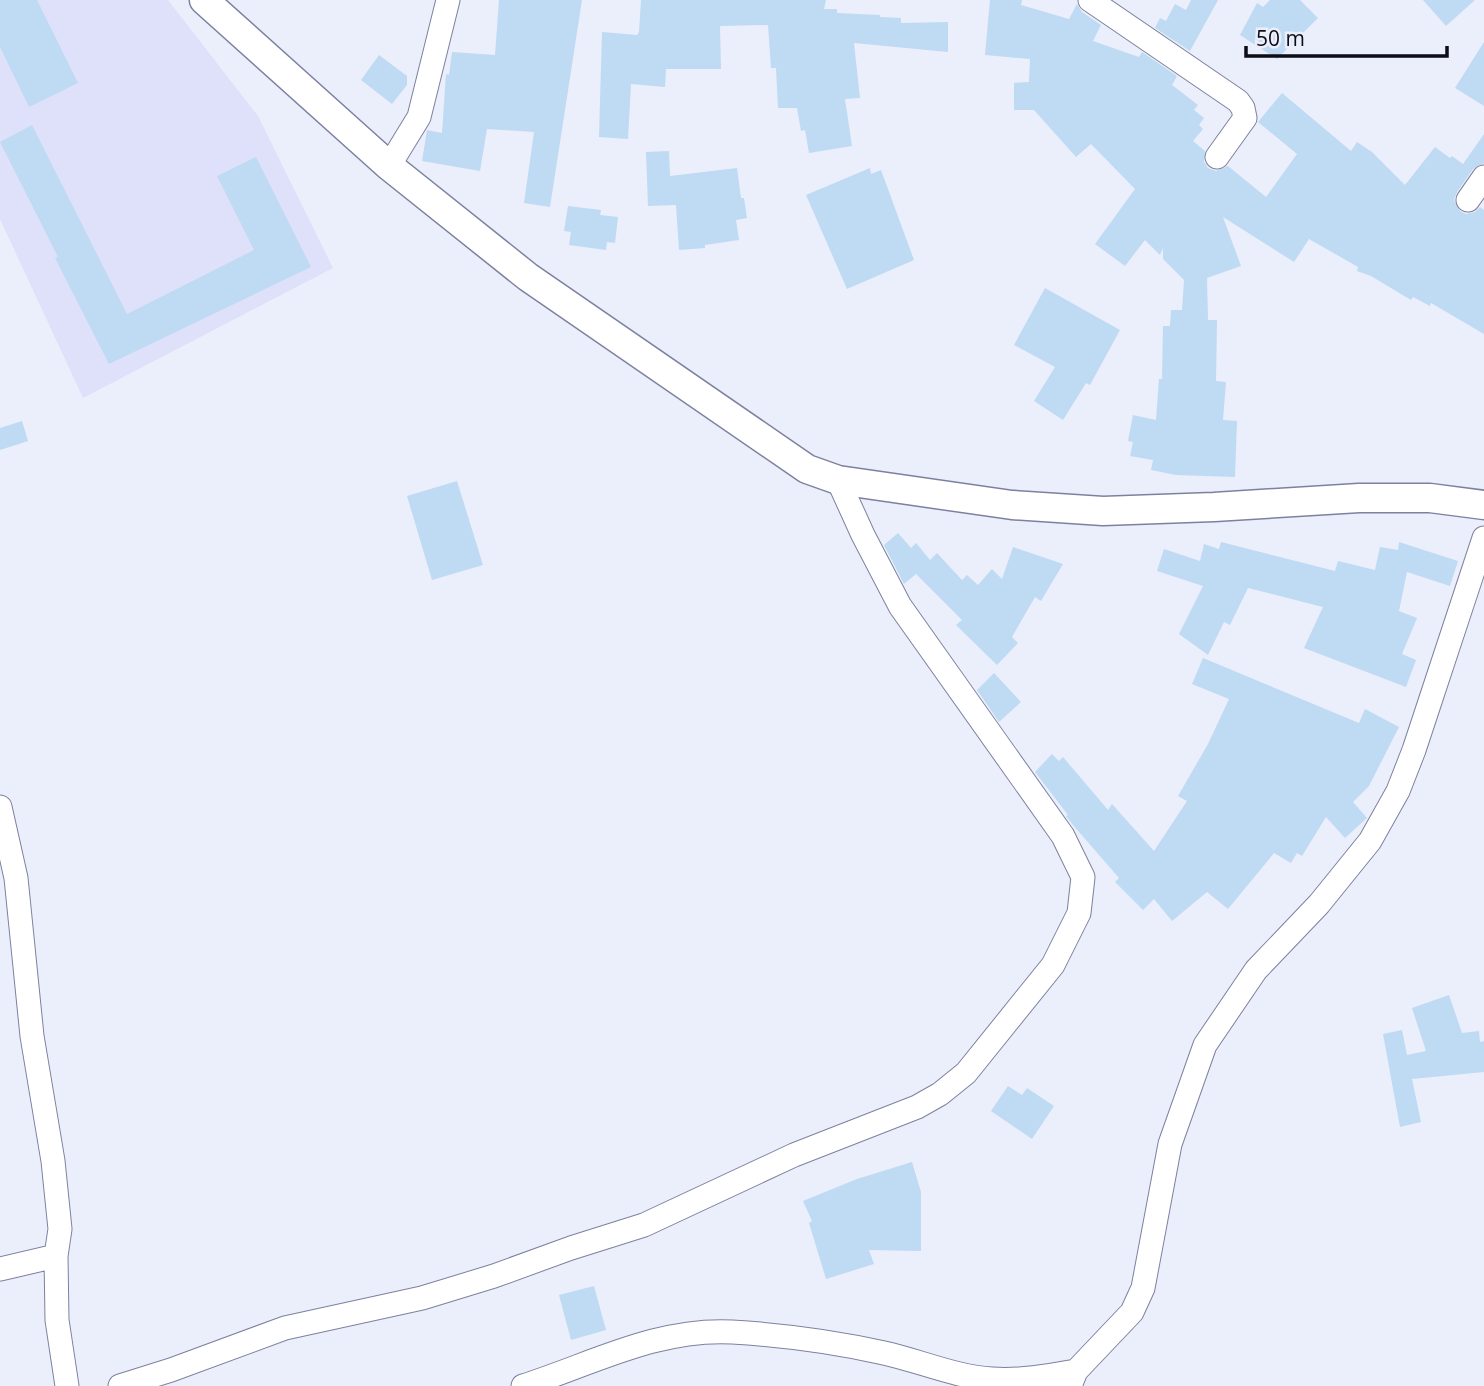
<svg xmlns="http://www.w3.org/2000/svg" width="1484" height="1386" font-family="'Open Sans',sans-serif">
	<rect width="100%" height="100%" fill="#ebeefb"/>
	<!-- built -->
	<path fill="#dee1f9" d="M 0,0 L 168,0 L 258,116 L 333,268 L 83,398 L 0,219 Z"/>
	<!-- building -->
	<path fill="#bfdaf3" d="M 0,0 L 37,0 L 78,83 L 29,107 L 0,47 Z
		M 499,0 L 582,0 L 550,207 L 524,203 L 534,132 L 487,129 L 480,171 L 422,161 L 427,130 L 442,133 L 446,74 L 449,75 L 452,52 L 495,55 Z
		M 641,0 L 826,0 L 824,9 L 837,9 L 837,13 L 880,15 L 880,17 L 901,18 L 901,23 L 948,22 L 948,52 L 854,43 L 860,98 L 845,99 L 852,146 L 809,153 L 805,130 L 801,131 L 797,108 L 778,108 L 776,68 L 771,68 L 768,25 L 720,26 L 721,69 L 666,69 L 665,87 L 631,84 L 628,139 L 599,137 L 602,32 L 637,35 L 639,32 Z
		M 990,0 L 1022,0 L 1021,5 L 1069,19 L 1077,4 L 1082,12 L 1101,25 L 1093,41 L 1139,57 L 1142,52 L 1177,76 L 1172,85 L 1198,105 L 1194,110 L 1204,118 L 1199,125 L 1203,129 L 1193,141 L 1205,151 L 1204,162 L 1208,168 L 1216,171 L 1228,166 L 1266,197 L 1297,154 L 1258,122 L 1282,93 L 1351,151 L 1357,142 L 1372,152 L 1405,185 L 1435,147 L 1450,158 L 1452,156 L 1463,164 L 1484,134 L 1484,163 L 1473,169 L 1457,192 L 1454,200 L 1460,211 L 1466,214 L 1475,212 L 1480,207 L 1484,210 L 1484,334 L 1431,303 L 1430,306 L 1413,297 L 1411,300 L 1371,276 L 1357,271 L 1358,267 L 1309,239 L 1294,262 L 1223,217 L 1241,266 L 1207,278 L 1208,320 L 1217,320 L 1216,381 L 1226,382 L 1223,420 L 1237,421 L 1235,477 L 1176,475 L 1151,470 L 1153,460 L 1130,456 L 1133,442 L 1128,441 L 1133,415 L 1156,420 L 1159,379 L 1162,379 L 1163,326 L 1170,326 L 1171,310 L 1182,310 L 1184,280 L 1163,259 L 1163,248 L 1160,255 L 1145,240 L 1125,266 L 1095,244 L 1135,189 L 1091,144 L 1076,157 L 1034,110 L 1014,110 L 1014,83 L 1029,82 L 1030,59 L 985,55 Z
		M 1191,0 L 1218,0 L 1190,51 L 1155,28 L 1160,18 L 1166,21 L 1175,4 L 1186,10 Z
		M 1270,0 L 1300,0 L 1318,18 L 1277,59 L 1240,35 L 1257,3 L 1263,7 Z
		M 1423,0 L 1475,0 L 1446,26 Z
		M 1484,42 L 1484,106 L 1455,88 Z
		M 379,55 L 407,76 L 407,85 L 392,104 L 361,80 Z
		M 32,125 L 127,314 L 254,250 L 217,176 L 256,157 L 311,267 L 109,364 L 55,258 L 58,257 L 0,142 Z
		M 669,151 L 670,176 L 737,168 L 741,198 L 744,198 L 747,218 L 736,220 L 739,240 L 705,245 L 705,248 L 679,250 L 676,205 L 648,206 L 646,152 Z
		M 870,168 L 871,174 L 881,170 L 914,260 L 847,289 L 806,195 Z
		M 568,206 L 601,210 L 600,215 L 618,217 L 615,243 L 607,242 L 606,250 L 569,245 L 571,232 L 564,231 Z
		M 1045,288 L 1120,330 L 1090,385 L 1086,383 L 1063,420 L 1034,401 L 1055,367 L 1014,345 Z
		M 22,421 L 28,441 L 0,450 L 0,428 Z
		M 457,481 L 483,565 L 432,580 L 407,496 Z
		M 898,533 L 911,548 L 916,543 L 930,560 L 937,553 L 962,580 L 967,575 L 978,585 L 992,569 L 1002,579 L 1013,547 L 1063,564 L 1041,601 L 1035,597 L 1012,637 L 1018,643 L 997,665 L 956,625 L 962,620 L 916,574 L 904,584 L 884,545 Z
		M 1221,542 L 1335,571 L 1338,561 L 1375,570 L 1380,547 L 1398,550 L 1399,542 L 1458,561 L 1450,586 L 1407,572 L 1399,611 L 1417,618 L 1402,654 L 1416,660 L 1406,687 L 1304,648 L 1323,607 L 1248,588 L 1230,625 L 1224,622 L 1208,655 L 1179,634 L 1203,586 L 1157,571 L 1164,549 L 1200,561 L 1204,544 L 1219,549 Z
		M 1203,658 L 1359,723 L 1365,709 L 1399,727 L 1369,786 L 1353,802 L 1367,818 L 1345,838 L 1326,817 L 1302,856 L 1297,853 L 1291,863 L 1274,853 L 1228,909 L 1207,892 L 1172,921 L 1154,899 L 1143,910 L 1115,882 L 1119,878 L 1073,825 L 1066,816 L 1068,815 L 1035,772 L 1052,754 L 1059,761 L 1063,757 L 1108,810 L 1112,804 L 1154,851 L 1187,801 L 1178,796 L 1208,744 L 1229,699 L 1192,684 Z
		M 994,673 L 1021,702 L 999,722 L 977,690 Z
		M 1449,995 L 1462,1033 L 1479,1031 L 1480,1042 L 1484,1041 L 1484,1072 L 1412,1079 L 1421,1122 L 1400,1127 L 1383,1034 L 1402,1030 L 1407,1055 L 1426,1051 L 1412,1008 Z
		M 1008,1086 L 1022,1095 L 1027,1088 L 1054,1106 L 1032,1139 L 991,1111 Z
		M 912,1162 L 921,1192 L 921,1251 L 869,1250 L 874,1264 L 826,1279 L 809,1223 L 812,1221 L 803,1201 L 857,1179 Z
		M 594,1286 L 606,1330 L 571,1340 L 559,1295 Z"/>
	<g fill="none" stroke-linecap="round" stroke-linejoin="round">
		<!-- minor casing -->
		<g stroke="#7d819f" stroke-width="25">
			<path id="minor" d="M 1090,0 L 1238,101 L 1243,108 L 1245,118 L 1217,157
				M 389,166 L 419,117 L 448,0
				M 1468,200 L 1484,177
				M 0,807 L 16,878 L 32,1036 L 53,1161 L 60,1229 L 56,1256 L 57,1320 L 67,1386
				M 0,1269 L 56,1256
				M 120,1386 L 171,1370 L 285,1328 L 422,1298 L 494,1276 L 571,1248 L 644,1225 L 794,1155 L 917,1107 L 940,1094 L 966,1073 L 1053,965 L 1079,913 L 1083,877 L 1063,836 L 900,606 L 863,535 L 838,480
				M 523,1386 C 592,1364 657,1328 732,1332 C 782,1335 835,1342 884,1353 C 920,1361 956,1377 992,1379 C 1021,1381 1048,1376 1076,1371
				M 1070,1386 L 1076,1371 L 1132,1312 L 1143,1288 L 1170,1144 L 1205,1045 L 1256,970 L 1319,904 L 1370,841 L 1398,791 L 1414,750 L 1484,538"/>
		</g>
		<!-- tertiary casing -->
		<g stroke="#7d819f" stroke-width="31">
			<path id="tertiary" d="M 204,0 L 389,166 L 528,277 L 807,469 L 838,480 L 1012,505 L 1103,511 L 1214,507 L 1359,498 L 1430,498 L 1484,505"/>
		</g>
		<!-- minor -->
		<use href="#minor" stroke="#fff" stroke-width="23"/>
		<!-- tertiary -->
		<use href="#tertiary" stroke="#fff" stroke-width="28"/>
	</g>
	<!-- scale -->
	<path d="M1246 46v10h201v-10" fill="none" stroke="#0c0d17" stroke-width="3.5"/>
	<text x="1256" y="46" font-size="21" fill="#0c0d17" stroke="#ebeefb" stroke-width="5" paint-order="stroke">50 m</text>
</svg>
